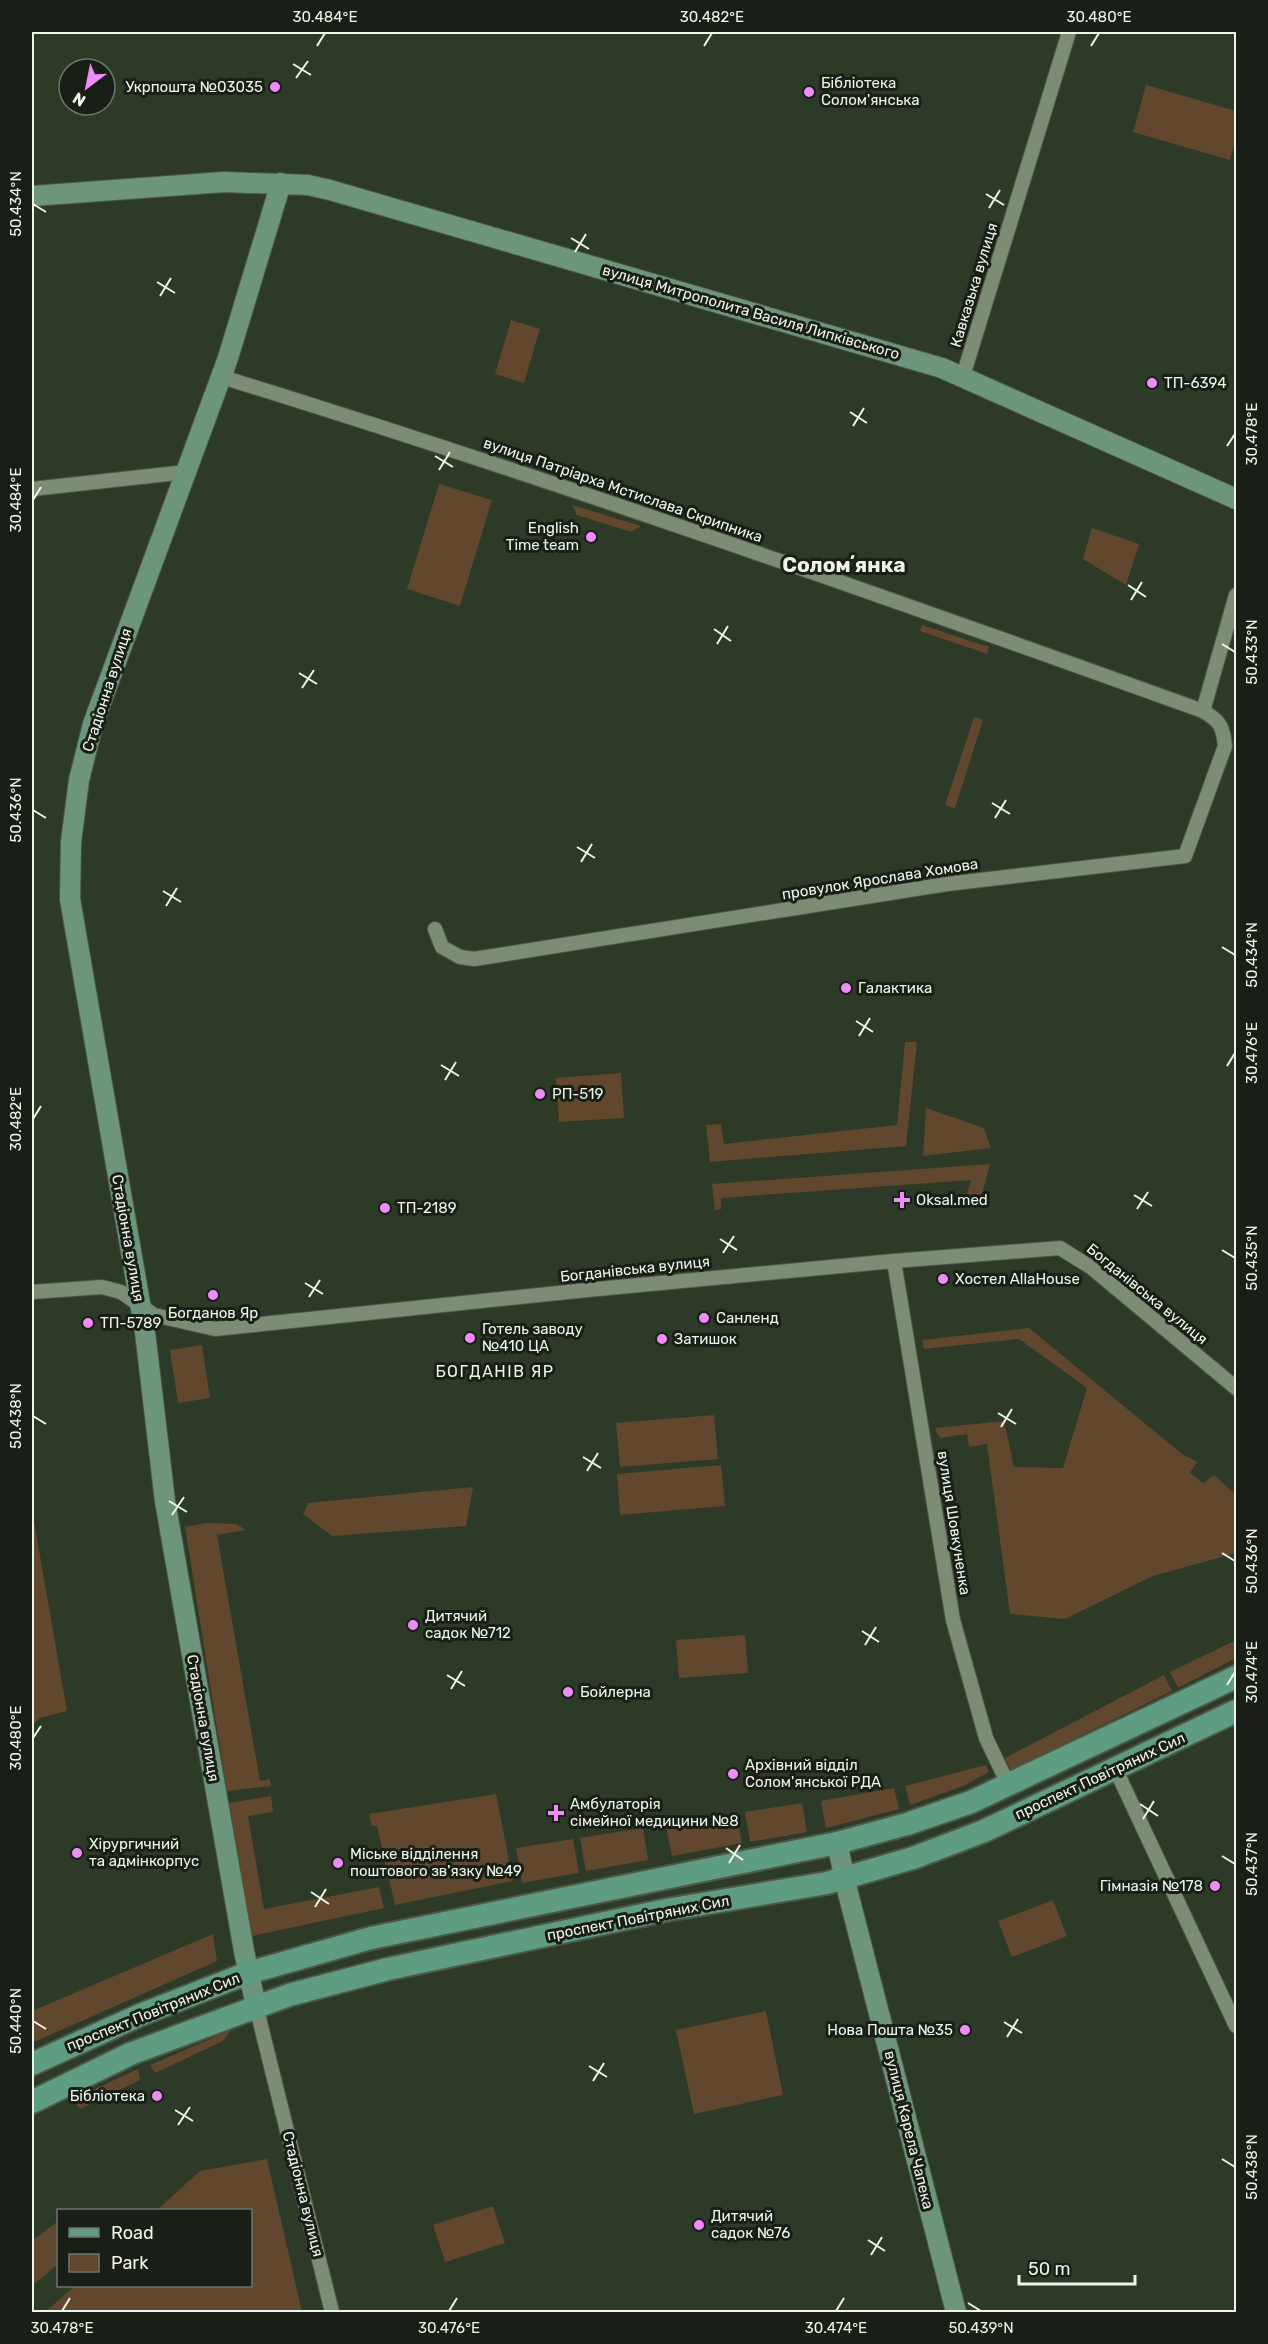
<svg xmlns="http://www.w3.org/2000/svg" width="1268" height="2344" font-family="Rubik,sans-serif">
	<rect width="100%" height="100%" fill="#2d3a27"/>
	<!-- green -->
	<path fill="#60472d" d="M 1146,85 L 1236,111 L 1236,139 L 1230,160 L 1133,132 Z
		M 511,320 L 540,329 L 524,383 L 495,374 Z
		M 439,484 L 492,500 L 460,606 L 407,589 Z
		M 572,505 L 641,526 L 631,532 L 577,515 Z
		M 1092,528 L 1139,544 L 1126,585 L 1083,559 Z
		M 922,625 L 989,647 L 987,654 L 920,631 Z
		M 974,717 L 983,720 L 955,808 L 945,805 Z
		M 905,1042 L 917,1042 L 906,1146 L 710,1162 L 706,1125 L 721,1124 L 724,1144 L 897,1125 Z
		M 621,1073 L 624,1118 L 559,1122 L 556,1078 Z
		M 926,1108 L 984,1128 L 991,1148 L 923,1156 Z
		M 990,1164 L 981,1198 L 965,1201 L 971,1180 L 721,1198 L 721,1209 L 715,1210 L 712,1184 Z
		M 1029,1328 L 1182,1454 L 1197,1462 L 1190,1473 L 1203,1483 L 1214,1475 L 1236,1495 L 1236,1553 L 1153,1576 L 1065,1619 L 1010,1614 L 987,1444 L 969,1447 L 967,1434 L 940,1438 L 935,1428 L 1004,1421 L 1014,1467 L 1063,1468 L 1087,1388 L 1019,1339 L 924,1349 L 922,1340 Z
		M 202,1345 L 210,1398 L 178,1403 L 170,1350 Z
		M 714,1415 L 718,1459 L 620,1467 L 616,1423 Z
		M 721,1465 L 725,1506 L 620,1515 L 617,1474 Z
		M 473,1487 L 466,1526 L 332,1536 L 303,1514 L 308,1503 Z
		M 32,1510 L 67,1711 L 40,1718 L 32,1725 Z
		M 207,1523 L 236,1524 L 246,1530 L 217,1535 L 260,1781 L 270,1779 L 271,1786 L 227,1791 L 185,1527 Z
		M 745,1635 L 748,1673 L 679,1678 L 676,1640 Z
		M 1236,1640 L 1236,1658 L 1178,1688 L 1170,1672 Z
		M 1164,1675 L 1172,1691 L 1011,1770 L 1005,1758 Z
		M 986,1765 L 989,1772 L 963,1786 L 910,1805 L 905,1786 Z
		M 894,1788 L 899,1809 L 826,1828 L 821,1801 Z
		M 496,1794 L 513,1881 L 395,1905 L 377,1826 L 372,1826 L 369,1814 Z
		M 271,1796 L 273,1812 L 248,1816 L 264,1909 L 379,1887 L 384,1908 L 252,1936 L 229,1803 Z
		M 802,1803 L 807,1832 L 750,1842 L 745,1812 Z
		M 736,1813 L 742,1843 L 672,1856 L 666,1826 Z
		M 643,1828 L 648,1860 L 586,1871 L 580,1838 Z
		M 573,1839 L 579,1873 L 522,1883 L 516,1848 Z
		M 1053,1900 L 1067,1936 L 1012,1957 L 998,1921 Z
		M 213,1934 L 217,1961 L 32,2043 L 32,2011 Z
		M 766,2011 L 783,2095 L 694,2114 L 676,2030 Z
		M 231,2030 L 223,2041 L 155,2073 L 150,2065 Z
		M 138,2069 L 140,2080 L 80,2109 L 73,2099 Z
		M 267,2159 L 302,2312 L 45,2312 L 75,2286 L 250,2286 L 250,2210 L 157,2210 L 200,2171 Z
		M 493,2206 L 505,2243 L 445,2262 L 433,2225 Z
		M 58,2221 L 58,2264 L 32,2286 L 32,2241 Z"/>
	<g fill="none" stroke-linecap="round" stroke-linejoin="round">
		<!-- street casing -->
		<g stroke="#4d5848" stroke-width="16">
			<path id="street" d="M 963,376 L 1069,32
				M 222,377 C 552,479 878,594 1203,711 C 1220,721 1223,726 1225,746 L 1185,856 L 947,884 L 474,959 L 460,957 L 442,947 L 435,929
				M 32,489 L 186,472
				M 1203,711 L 1236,595
				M 894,1261 L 953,1620 L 986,1738 L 1008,1784
				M 32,1292 L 102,1287 L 121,1292 L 154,1315 L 215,1329 L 587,1290 L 894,1261 L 1060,1248 L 1092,1268 L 1236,1388
				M 1115,1768 L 1236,2026
				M 256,2006 L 332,2312"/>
		</g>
		<!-- secondary casing -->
		<g stroke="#4d5848" stroke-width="22">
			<path id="secondary" d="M 32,196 L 224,182 L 308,185 L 330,190 L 942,368 L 1236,499
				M 837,1843 L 848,1893 L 956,2312
				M 256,2006 L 244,1951 L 165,1501 L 145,1332 L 70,899 L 71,842 L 79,780 L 93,724 L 228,358 L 281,183"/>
		</g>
		<!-- primary casing -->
		<g stroke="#4d5848" stroke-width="26">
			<path id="primary" d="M 32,2064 L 140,2015 L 248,1973 L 371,1938 L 837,1843 L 907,1824 L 971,1802 L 1236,1677
				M 32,2102 L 130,2054 L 289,1995 L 388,1969 L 666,1910 L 827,1883 L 913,1858 L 984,1831 L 1236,1711"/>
		</g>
		<!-- street -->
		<use href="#street" stroke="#7d8c75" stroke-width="14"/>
		<!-- secondary -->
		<use href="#secondary" stroke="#6d957c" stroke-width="20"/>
		<!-- primary -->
		<use href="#primary" stroke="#5e9d82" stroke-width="22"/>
	</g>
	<!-- ticks -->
	<path fill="none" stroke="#edf6e9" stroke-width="2" d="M 317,46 L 325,33M 704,46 L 712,33M 1091,46 L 1099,33M 293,64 L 311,75M 296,78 L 308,61M 986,194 L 1004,205M 33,204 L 46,212M 989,208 L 1000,190M 571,238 L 589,249M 575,252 L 586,234M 157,282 L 175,293M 160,296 L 171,278M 850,412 L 867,423M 853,426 L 864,408M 1227,446 L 1235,434M 435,456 L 453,467M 439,470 L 450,452M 33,500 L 41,487M 1128,585 L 1146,597M 1131,600 L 1142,582M 714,629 L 731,641M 717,644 L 728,626M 1222,644 L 1235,652M 299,673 L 317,684M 302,688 L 314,670M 992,803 L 1010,814M 33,810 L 46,818M 995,818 L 1006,800M 577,847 L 595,858M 581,862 L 592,844M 163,891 L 181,902M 166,906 L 177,888M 1222,947 L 1235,955M 856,1021 L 873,1032M 859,1036 L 870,1018M 441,1065 L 459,1076M 1227,1066 L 1235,1053M 445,1080 L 456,1062M 33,1119 L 41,1106M 1134,1195 L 1152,1206M 1137,1209 L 1148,1192M 720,1239 L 737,1250M 1222,1250 L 1235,1258M 723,1253 L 734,1236M 305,1283 L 323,1294M 309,1297 L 320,1280M 998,1413 L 1016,1424M 33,1416 L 46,1424M 1001,1427 L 1012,1409M 583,1457 L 601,1468M 587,1471 L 598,1453M 169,1501 L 187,1512M 172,1515 L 184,1497M 1222,1553 L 1235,1561M 862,1631 L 879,1642M 865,1645 L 876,1627M 447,1675 L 465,1686M 1227,1685 L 1235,1672M 451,1689 L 462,1671M 33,1738 L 41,1726M 1140,1804 L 1158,1816M 1143,1819 L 1154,1801M 726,1848 L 743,1860M 1222,1856 L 1235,1864M 729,1863 L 740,1845M 311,1892 L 329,1904M 315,1907 L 326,1889M 33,2021 L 46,2029M 1004,2022 L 1022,2033M 1007,2037 L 1018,2019M 589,2066 L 607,2077M 593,2081 L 604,2063M 175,2110 L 193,2121M 178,2125 L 190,2107M 1222,2159 L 1235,2167M 868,2240 L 885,2251M 871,2255 L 882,2237M 968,2303 L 981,2311M 62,2311 L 70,2298M 449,2311 L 457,2298M 836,2311 L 844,2298"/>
	<!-- markers -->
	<g fill="#ee8cf8" stroke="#191f16" stroke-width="2">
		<circle cx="275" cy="87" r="6"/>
		<circle cx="809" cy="92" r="6"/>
		<circle cx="1152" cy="383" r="6"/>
		<circle cx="591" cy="537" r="6"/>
		<circle cx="846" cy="988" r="6"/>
		<circle cx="540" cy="1094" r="6"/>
		<path d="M899 1191h6v6h6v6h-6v6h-6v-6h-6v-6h6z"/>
		<circle cx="385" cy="1208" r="6"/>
		<circle cx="943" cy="1279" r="6"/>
		<circle cx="213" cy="1295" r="6"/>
		<circle cx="704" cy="1318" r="6"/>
		<circle cx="88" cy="1323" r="6"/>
		<circle cx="470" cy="1338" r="6"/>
		<circle cx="662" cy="1339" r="6"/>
		<circle cx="413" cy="1625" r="6"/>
		<circle cx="568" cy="1692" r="6"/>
		<circle cx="733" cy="1774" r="6"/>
		<path d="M553 1804h6v6h6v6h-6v6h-6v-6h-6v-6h6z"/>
		<circle cx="77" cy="1853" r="6"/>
		<circle cx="338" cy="1863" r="6"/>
		<circle cx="1215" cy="1886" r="6"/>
		<circle cx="965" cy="2030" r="6"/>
		<circle cx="157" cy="2096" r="6"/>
		<circle cx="699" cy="2225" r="6"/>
	</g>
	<g text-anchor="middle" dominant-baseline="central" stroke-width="6" stroke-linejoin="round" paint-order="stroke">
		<!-- poi labels -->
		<g font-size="15" fill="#edf6e9" stroke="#191f16" text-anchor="start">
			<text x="821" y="83">Бібліотека<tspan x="821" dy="17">Солом'янська</tspan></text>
			<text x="263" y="87" text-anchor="end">Укрпошта №03035</text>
			<text x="1164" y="383">ТП-6394</text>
			<text x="579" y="528" text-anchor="end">English<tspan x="579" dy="17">Time team</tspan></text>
			<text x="858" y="988">Галактика</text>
			<text x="552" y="1094">РП-519</text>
			<text x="916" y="1200">Oksal.med</text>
			<text x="397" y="1208">ТП-2189</text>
			<text x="955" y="1279">Хостел AllaHouse</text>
			<text x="213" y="1313" text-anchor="middle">Богданов Яр</text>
			<text x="716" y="1318">Санленд</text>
			<text x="100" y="1323">ТП-5789</text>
			<text x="482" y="1329">Готель заводу<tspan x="482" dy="17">№410 ЦА</tspan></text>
			<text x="674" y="1339">Затишок</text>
			<text x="425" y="1616">Дитячий<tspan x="425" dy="17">садок №712</tspan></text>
			<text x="580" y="1692">Бойлерна</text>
			<text x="745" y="1765">Архівний відділ<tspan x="745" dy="17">Солом'янської РДА</tspan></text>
			<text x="570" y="1804">Амбулаторія<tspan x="570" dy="17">сімейної медицини №8</tspan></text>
			<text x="89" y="1844">Хірургичний<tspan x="89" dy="17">та адмінкорпус</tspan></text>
			<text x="350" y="1854">Міське відділення<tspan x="350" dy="17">поштового зв'язку №49</tspan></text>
			<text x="1203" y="1886" text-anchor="end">Гімназія №178</text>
			<text x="953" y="2030" text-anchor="end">Нова Пошта №35</text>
			<text x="145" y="2096" text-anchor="end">Бібліотека</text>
			<text x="711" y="2216">Дитячий<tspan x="711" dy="17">садок №76</tspan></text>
		</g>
		<!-- street labels -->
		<g font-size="15" fill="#edf6e9" stroke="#191f16">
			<text transform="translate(974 285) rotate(-73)">Кавказька вулиця</text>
			<text transform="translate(751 312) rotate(16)">вулиця Митрополита Василя Липківського</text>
			<text transform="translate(623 490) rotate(19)">вулиця Патріарха Мстислава Скрипника</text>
			<text transform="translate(107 690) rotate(-72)">Стадіонна вулиця</text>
			<text transform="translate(880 879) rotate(-9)">провулок Ярослава Хомова</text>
			<text transform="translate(128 1238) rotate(80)">Стадіонна вулиця</text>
			<text transform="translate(635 1269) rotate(-6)">Богданівська вулиця</text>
			<text transform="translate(1147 1294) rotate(39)">Богданівська вулиця</text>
			<text transform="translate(954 1523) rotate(81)">вулиця Шовкуненка</text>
			<text transform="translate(203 1718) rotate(80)">Стадіонна вулиця</text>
			<text transform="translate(1100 1776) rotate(-25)">проспект Повітряних Сил</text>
			<text transform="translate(638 1918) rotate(-11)">проспект Повітряних Сил</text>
			<text transform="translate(153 2012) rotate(-22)">проспект Повітряних Сил</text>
			<text transform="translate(909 2130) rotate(76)">вулиця Карела Чапека</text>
			<text transform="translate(303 2194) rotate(76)">Стадіонна вулиця</text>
		</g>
		<!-- neighbourhood labels -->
		<g font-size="16" letter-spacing="1.5" fill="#edf6e9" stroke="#191f16">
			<text x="495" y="1371">БОГДАНІВ ЯР</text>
		</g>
		<!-- district labels -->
		<g font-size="21" font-weight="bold" fill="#edf6e9" stroke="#191f16">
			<text x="844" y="564">Соломʼянка</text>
		</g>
	</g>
	<!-- border -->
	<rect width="1268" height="2344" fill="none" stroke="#191f16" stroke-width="66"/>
	<!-- legend -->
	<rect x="57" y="2209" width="195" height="78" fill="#191f16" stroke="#6e756a" stroke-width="1.5"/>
	<rect x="69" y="2228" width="30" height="9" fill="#5e9d82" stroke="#6e756a" stroke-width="1.5"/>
	<text x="111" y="2239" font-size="18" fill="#edf6e9">Road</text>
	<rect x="69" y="2254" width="30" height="18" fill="#60472d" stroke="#6e756a" stroke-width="1.5"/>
	<text x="111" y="2269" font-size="18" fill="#edf6e9">Park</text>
	<!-- north arrow -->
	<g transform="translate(87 87) rotate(212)"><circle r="28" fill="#191f16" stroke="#6e756a" stroke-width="1.5"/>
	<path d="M0-4.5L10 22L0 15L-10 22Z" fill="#ee8cf8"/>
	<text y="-9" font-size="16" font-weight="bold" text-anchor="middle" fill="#edf6e9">N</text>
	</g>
	<!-- scale -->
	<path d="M1019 2275v9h116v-9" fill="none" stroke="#edf6e9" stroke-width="3"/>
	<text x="1028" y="2275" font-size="18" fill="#edf6e9" stroke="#191f16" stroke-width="4.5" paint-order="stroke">50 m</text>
	<rect x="33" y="33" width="1202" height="2278" fill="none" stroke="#edf6e9" stroke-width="2"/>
	<g font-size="15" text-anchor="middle" fill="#edf6e9">
		<text x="325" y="22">30.484°E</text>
		<text x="712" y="22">30.482°E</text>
		<text x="1099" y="22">30.480°E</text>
		<text transform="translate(16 204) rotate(-90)" y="5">50.434°N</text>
		<text transform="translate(1252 434) rotate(-90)" y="5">30.478°E</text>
		<text transform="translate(16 500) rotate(-90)" y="5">30.484°E</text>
		<text transform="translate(1252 652) rotate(-90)" y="5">50.433°N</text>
		<text transform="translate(16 810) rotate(-90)" y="5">50.436°N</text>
		<text transform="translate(1252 955) rotate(-90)" y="5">50.434°N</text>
		<text transform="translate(1252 1053) rotate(-90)" y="5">30.476°E</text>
		<text transform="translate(16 1119) rotate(-90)" y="5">30.482°E</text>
		<text transform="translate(1252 1258) rotate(-90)" y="5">50.435°N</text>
		<text transform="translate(16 1416) rotate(-90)" y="5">50.438°N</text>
		<text transform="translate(1252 1561) rotate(-90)" y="5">50.436°N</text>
		<text transform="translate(1252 1672) rotate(-90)" y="5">30.474°E</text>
		<text transform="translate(16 1738) rotate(-90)" y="5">30.480°E</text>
		<text transform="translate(1252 1864) rotate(-90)" y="5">50.437°N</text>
		<text transform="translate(16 2021) rotate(-90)" y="5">50.440°N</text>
		<text transform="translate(1252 2167) rotate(-90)" y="5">50.438°N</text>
		<text x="62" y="2333">30.478°E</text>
		<text x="449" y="2333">30.476°E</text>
		<text x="836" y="2333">30.474°E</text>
		<text x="981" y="2333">50.439°N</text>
	</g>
</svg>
